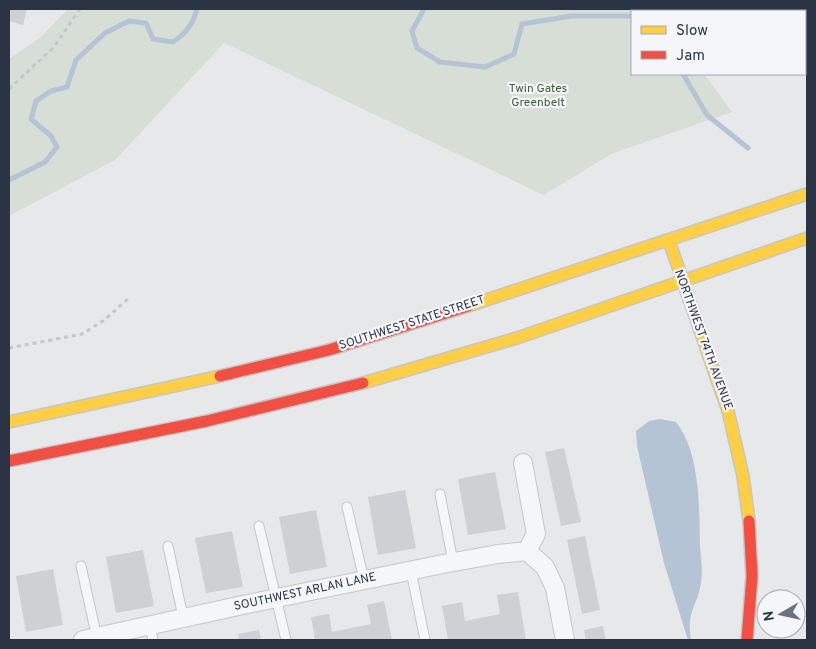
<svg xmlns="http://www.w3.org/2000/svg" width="816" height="649" font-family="Overpass,sans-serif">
	<rect width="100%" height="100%" fill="#e6e8ea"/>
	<!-- green -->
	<path fill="#d6ded6" d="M 68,9 L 656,9 L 658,11 L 632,11 L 632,74 L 704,74 L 732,112 L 611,154 L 544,195 L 224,43 L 115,160 L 9,216 L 9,59 L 41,37 Z"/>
	<!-- water -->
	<path fill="#b4c4d5" d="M 660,419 L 676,422 C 701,454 699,509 700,547 C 701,558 703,571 701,582 C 698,606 686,610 691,640 L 688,640 L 664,563 L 637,446 L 636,431 L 649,421 Z"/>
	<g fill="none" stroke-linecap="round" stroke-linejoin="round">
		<!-- stream -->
		<path stroke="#b4c4d5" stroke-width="5" d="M 424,9 L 412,31 L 417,48 L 440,62 L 485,67 L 514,54 L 522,24 L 571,16 L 632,16
			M 683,74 L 707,115 L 748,148
			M 9,180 L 45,162 L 57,147 L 51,136 L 31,119 L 36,101 L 51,91 L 67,87 L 76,60 L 105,33 L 129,21 L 146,23 L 153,39 L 173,42 C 186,33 193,24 197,9"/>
	</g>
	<!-- building -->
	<path fill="#ced0d3" d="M 9,9 L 27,9 L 23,25 L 9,21 Z
		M 752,9 L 798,9 L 799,11 L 754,11 Z
		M 564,448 L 581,522 L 561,526 L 545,452 Z
		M 495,472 L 506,529 L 468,535 L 458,479 Z
		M 405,490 L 416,548 L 378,555 L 368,497 Z
		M 316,510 L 327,567 L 290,574 L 279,517 Z
		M 232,531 L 243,587 L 206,593 L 195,538 Z
		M 585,536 L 600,610 L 582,614 L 567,540 Z
		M 143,550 L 154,606 L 116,613 L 106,557 Z
		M 53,569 L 63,625 L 26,632 L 16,576 Z
		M 518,592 L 526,640 L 448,640 L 442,606 L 462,602 L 465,621 L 500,614 L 497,595 Z
		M 384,601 L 392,640 L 315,640 L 311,617 L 329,614 L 332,632 L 371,624 L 367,605 Z
		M 603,626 L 606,640 L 586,640 L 584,630 Z
		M 259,630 L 261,640 L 239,640 L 238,634 Z"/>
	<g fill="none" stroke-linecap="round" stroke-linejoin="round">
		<!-- lane casing -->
		<g stroke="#c4c6c8" stroke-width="11">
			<path id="lane" d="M 440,494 L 453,562
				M 347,507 L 364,580
				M 259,526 L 286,640
				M 168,546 L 183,617
				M 81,566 L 97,638
				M 411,571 L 425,640
				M 150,626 L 153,640"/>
		</g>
		<!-- street casing -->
		<g stroke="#c4c6c8" stroke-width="20">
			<path id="street" d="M 523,463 L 536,534 L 527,551 L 545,567 L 555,588 L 565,640
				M 83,640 L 252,603 L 443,564 L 498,554 L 527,551"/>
		</g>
		<!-- slow casing -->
		<g stroke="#c4c6c8" stroke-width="14">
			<path id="slow" d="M 669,241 L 728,411 L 743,476 L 749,521
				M 468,306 L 807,194
				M 363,383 L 517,338 L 807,238
				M 9,422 L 220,376"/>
		</g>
		<!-- jam casing -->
		<g stroke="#c4c6c8" stroke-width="14">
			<path id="jam" d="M 220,376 L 329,350 L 468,306
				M 9,461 L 207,421 L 363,383
				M 747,640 L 752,576 L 749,521"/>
		</g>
		<!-- path -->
		<path stroke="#c5c6ca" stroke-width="3" stroke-dasharray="4 4" stroke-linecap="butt" d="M 9,89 L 54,47 L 80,9
			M 9,348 L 82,334 L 103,321 L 129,298"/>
		<!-- lane -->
		<use href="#lane" stroke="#f5f6f7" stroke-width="9"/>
		<!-- street -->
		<use href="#street" stroke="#f5f6f7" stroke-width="18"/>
		<!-- slow -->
		<use href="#slow" stroke="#ffcf43" stroke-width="11"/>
		<!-- jam -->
		<use href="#jam" stroke="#f24e42" stroke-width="11"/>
	</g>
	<g text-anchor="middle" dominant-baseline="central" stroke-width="4.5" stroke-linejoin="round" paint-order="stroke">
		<!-- park labels -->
		<g font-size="12" fill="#3f6138" stroke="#f4f6f9">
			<text x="538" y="89">Twin Gates<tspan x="538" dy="14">Greenbelt</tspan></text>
		</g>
		<!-- street labels -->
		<g font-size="12" fill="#2b3445" stroke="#f4f6f9">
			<text transform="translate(412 323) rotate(-18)">SOUTHWEST STATE STREET</text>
			<text transform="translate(703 340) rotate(70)">NORTHWEST 74TH AVENUE</text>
			<text transform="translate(305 592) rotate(-12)">SOUTHWEST ARLAN LANE</text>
		</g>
	</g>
	<!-- border -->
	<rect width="816" height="649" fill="none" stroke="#2b3445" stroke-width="20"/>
	<!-- legend -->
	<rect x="631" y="10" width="175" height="65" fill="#f4f6f9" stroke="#a4a8b1"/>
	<rect x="641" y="26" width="25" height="8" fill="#ffcf43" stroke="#a4a8b1"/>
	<text x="676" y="35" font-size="15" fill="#2b3445">Slow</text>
	<rect x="641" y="51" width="25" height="8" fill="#f24e42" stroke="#a4a8b1"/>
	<text x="676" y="60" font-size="15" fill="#2b3445">Jam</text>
	<!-- north arrow -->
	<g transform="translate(781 614) rotate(261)"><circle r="24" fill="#f4f6f9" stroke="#a4a8b1"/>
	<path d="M0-4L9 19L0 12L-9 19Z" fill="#6c737f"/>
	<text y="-8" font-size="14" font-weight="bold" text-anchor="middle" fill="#2b3445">N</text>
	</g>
</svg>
